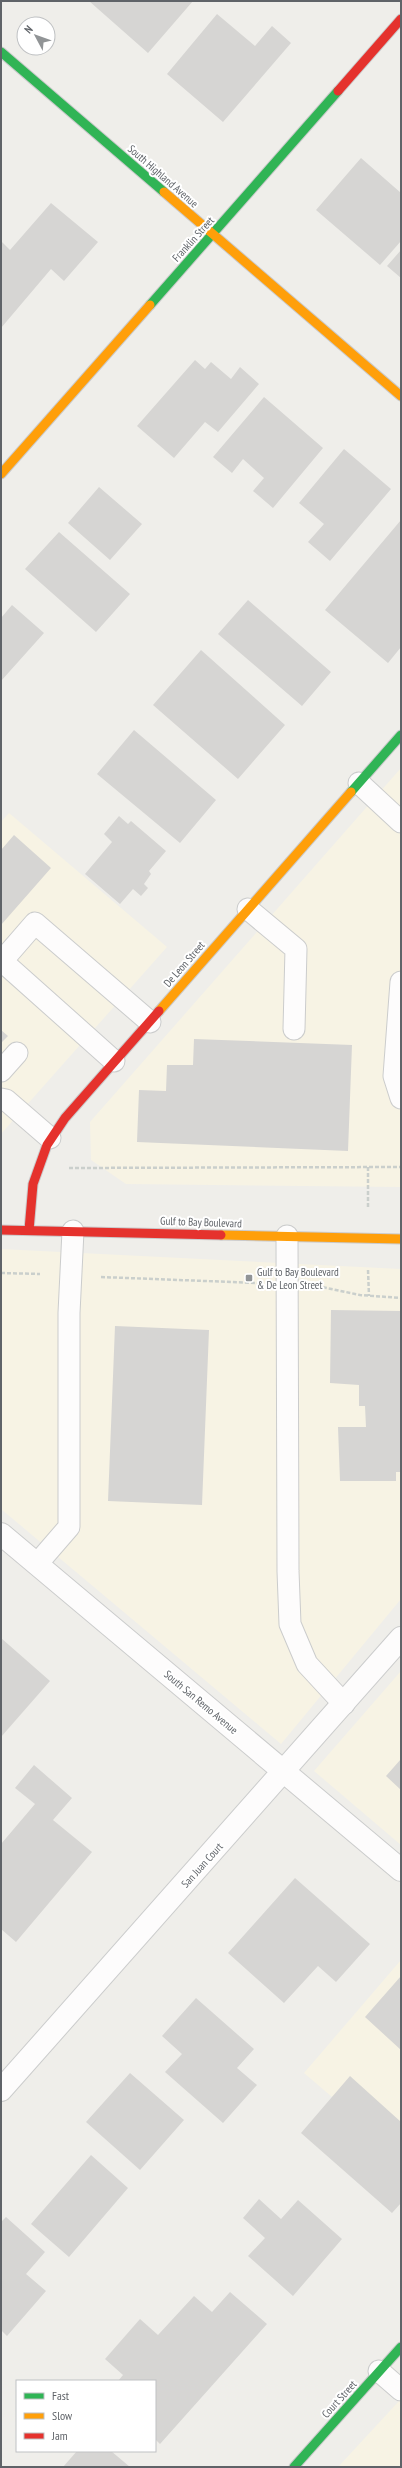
<svg xmlns="http://www.w3.org/2000/svg" width="402" height="2468" font-family="'PT Sans Narrow',sans-serif">
	<rect width="100%" height="100%" fill="#efeeea"/>
	<!-- commercial -->
	<path fill="#f7f3e4" d="M 401,768 L 401,1187 L 126,1184 L 91,1160 L 90,1122 Z
		M 9,813 L 167,947 L 1,1134 L 1,822 Z
		M 1,1249 L 401,1269 L 401,1599 L 281,1744 L 1,1509 Z
		M 401,1671 L 401,1845 L 314,1771 Z
		M 401,1960 L 401,2156 L 304,2073 Z
		M 401,2399 L 401,2467 L 338,2467 Z"/>
	<!-- building -->
	<path fill="#d6d5d3" d="M 89,1 L 193,1 L 148,53 Z
		M 217,14 L 255,46 L 272,26 L 291,43 L 223,122 L 167,74 Z
		M 361,158 L 401,193 L 401,241 L 380,265 L 316,210 Z
		M 51,203 L 98,242 L 64,281 L 51,269 L 1,328 L 1,241 L 10,250 Z
		M 401,250 L 401,278 L 387,266 Z
		M 195,360 L 205,369 L 211,362 L 231,379 L 240,367 L 259,384 L 218,432 L 205,422 L 174,458 L 137,426 Z
		M 264,397 L 323,448 L 273,508 L 253,491 L 264,478 L 243,459 L 232,473 L 213,457 Z
		M 344,449 L 391,489 L 330,561 L 308,542 L 324,524 L 299,503 Z
		M 99,487 L 142,524 L 110,560 L 68,523 Z
		M 401,520 L 401,647 L 388,663 L 325,610 Z
		M 59,532 L 130,594 L 96,632 L 25,569 Z
		M 248,600 L 331,672 L 302,706 L 218,634 Z
		M 12,605 L 44,633 L 1,681 L 1,618 Z
		M 201,650 L 285,725 L 238,779 L 153,705 Z
		M 134,730 L 216,800 L 180,843 L 97,774 Z
		M 119,816 L 128,824 L 131,821 L 166,851 L 149,871 L 151,874 L 144,884 L 148,888 L 141,896 L 133,889 L 120,904 L 85,874 L 112,842 L 104,834 Z
		M 14,835 L 51,868 L 1,925 L 1,850 Z
		M 1,1030 L 8,1036 L 1,1043 Z
		M 194,1039 L 352,1045 L 348,1151 L 137,1142 L 139,1090 L 166,1091 L 167,1065 L 193,1065 Z
		M 331,1310 L 401,1311 L 401,1472 L 396,1472 L 396,1481 L 340,1481 L 338,1427 L 366,1427 L 365,1406 L 359,1406 L 359,1385 L 330,1383 Z
		M 115,1326 L 209,1330 L 202,1505 L 108,1501 Z
		M 1,1638 L 50,1681 L 1,1737 Z
		M 401,1759 L 401,1790 L 386,1776 Z
		M 34,1765 L 72,1798 L 53,1820 L 92,1852 L 16,1942 L 1,1929 L 1,1844 L 35,1804 L 15,1788 Z
		M 295,1878 L 370,1944 L 336,1982 L 318,1966 L 284,2003 L 228,1953 Z
		M 401,1976 L 401,2050 L 365,2017 Z
		M 196,1998 L 254,2049 L 237,2068 L 257,2085 L 223,2123 L 165,2072 L 182,2054 L 162,2036 Z
		M 130,2073 L 184,2120 L 140,2170 L 86,2122 Z
		M 350,2076 L 401,2122 L 401,2203 L 392,2213 L 301,2133 Z
		M 91,2155 L 128,2188 L 69,2257 L 31,2224 Z
		M 259,2199 L 281,2219 L 298,2200 L 342,2239 L 293,2296 L 248,2256 L 265,2238 L 243,2218 Z
		M 6,2217 L 45,2252 L 26,2274 L 46,2291 L 7,2336 L 1,2330 L 1,2222 Z
		M 230,2292 L 267,2324 L 160,2444 L 155,2439 L 155,2381 L 118,2381 L 123,2375 L 105,2359 L 140,2319 L 158,2335 L 194,2296 L 212,2312 Z
		M 77,2451 L 111,2451 L 130,2467 L 63,2467 Z"/>
	<g fill="none" stroke-linecap="round" stroke-linejoin="round">
		<!-- lane casing -->
		<g stroke="#cbcccc" stroke-width="23">
			<path id="lane" d="M 359,783 L 401,822
				M 248,909 L 296,949 L 294,1029
				M 401,982 L 394,1076 L 401,1098
				M 114,1061 L 2,961 L 35,923 L 150,1022
				M 1,1071 L 17,1053
				M 1,1099 L 6,1100 L 50,1138
				M 287,1236 L 288,1571 L 290,1624 L 307,1664 L 344,1704
				M 37,1564 L 69,1527 L 69,1313 L 73,1231
				M 379,2371 L 401,2390"/>
		</g>
		<!-- street casing -->
		<g stroke="#cbcccc" stroke-width="24">
			<path id="street" d="M 1,1534 L 401,1870
				M 1,2090 L 401,1638"/>
		</g>
		<!-- fast casing -->
		<g stroke="#cacacb" stroke-width="11">
			<path id="fast" d="M 1,52 L 164,192
				M 150,305 L 338,91
				M 351,792 L 401,735
				M 294,2467 L 401,2347"/>
		</g>
		<!-- slow casing -->
		<g stroke="#cacacb" stroke-width="11">
			<path id="slow" d="M 164,192 L 401,396
				M 1,474 L 150,305
				M 159,1011 L 351,792
				M 221,1235 L 401,1239"/>
		</g>
		<!-- jam casing -->
		<g stroke="#cacacb" stroke-width="11">
			<path id="jam" d="M 338,91 L 401,19
				M 1,1230 L 221,1235
				M 29,1230 L 33,1184 L 47,1145 L 65,1118 L 159,1011"/>
		</g>
		<!-- path -->
		<path stroke="#cacfcc" stroke-width="2.5" stroke-dasharray="4 2" stroke-linecap="butt" d="M 368,1167 L 368,1207
			M 69,1168 L 401,1167
			M 368,1270 L 369,1296
			M 1,1273 L 40,1274
			M 101,1277 L 258,1283
			M 317,1286 L 360,1295 L 401,1298"/>
		<!-- lane -->
		<use href="#lane" stroke="#fdfcfc" stroke-width="21"/>
		<!-- street -->
		<use href="#street" stroke="#fdfcfc" stroke-width="22"/>
		<!-- fast -->
		<use href="#fast" stroke="#30b455" stroke-width="9"/>
		<!-- slow -->
		<use href="#slow" stroke="#ff9f0a" stroke-width="9"/>
		<!-- jam -->
		<use href="#jam" stroke="#e5322d" stroke-width="9"/>
	</g>
	<!-- markers -->
	<rect fill="#919496" stroke="#fff" stroke-width="1.5" x="245" y="1274" width="8" height="8" rx="2"/>
	<g text-anchor="middle" dominant-baseline="central" stroke-width="4" stroke-linejoin="round" paint-order="stroke">
		<!-- street labels -->
		<g font-size="11" fill="#5f6368" stroke="#fff">
			<text transform="translate(163 176) rotate(41)">South Highland Avenue</text>
			<text transform="translate(193 239) rotate(-48)">Franklin Street</text>
			<text transform="translate(184 964) rotate(-49)">De Leon Street</text>
			<text transform="translate(201 1222) rotate(2)">Gulf to Bay Boulevard</text>
			<text transform="translate(201 1702) rotate(40)">South San Remo Avenue</text>
			<text transform="translate(202 1865) rotate(-48)">San Juan Court</text>
			<text transform="translate(339 2399) rotate(-48)">Court Street</text>
		</g>
		<!-- poi labels -->
		<g font-size="11" fill="#5f6368" stroke="#fff" text-anchor="start">
			<text x="257" y="1272">Gulf to Bay Boulevard<tspan x="257" dy="13">&amp; De Leon Street</tspan></text>
		</g>
	</g>
	<!-- border -->
	<rect width="402" height="2468" fill="none" stroke="#5f6368" stroke-width="4"/>
	<!-- legend -->
	<rect x="16" y="2380" width="140" height="72" fill="#ffffff" stroke="#bfc1c3"/>
	<rect x="24" y="2393" width="20" height="6" fill="#30b455" stroke="#bfc1c3"/>
	<text x="52" y="2400" font-size="12" fill="#5f6368">Fast</text>
	<rect x="24" y="2413" width="20" height="6" fill="#ff9f0a" stroke="#bfc1c3"/>
	<text x="52" y="2420" font-size="12" fill="#5f6368">Slow</text>
	<rect x="24" y="2433" width="20" height="6" fill="#e5322d" stroke="#bfc1c3"/>
	<text x="52" y="2440" font-size="12" fill="#5f6368">Jam</text>
	<!-- north arrow -->
	<g transform="translate(36 36) rotate(311)"><circle r="19" fill="#ffffff" stroke="#bfc1c3"/>
	<path d="M0-3L7 15L0 10L-7 15Z" fill="#919496"/>
	<text y="-6" font-size="11" font-weight="bold" text-anchor="middle" fill="#5f6368">N</text>
	</g>
</svg>
